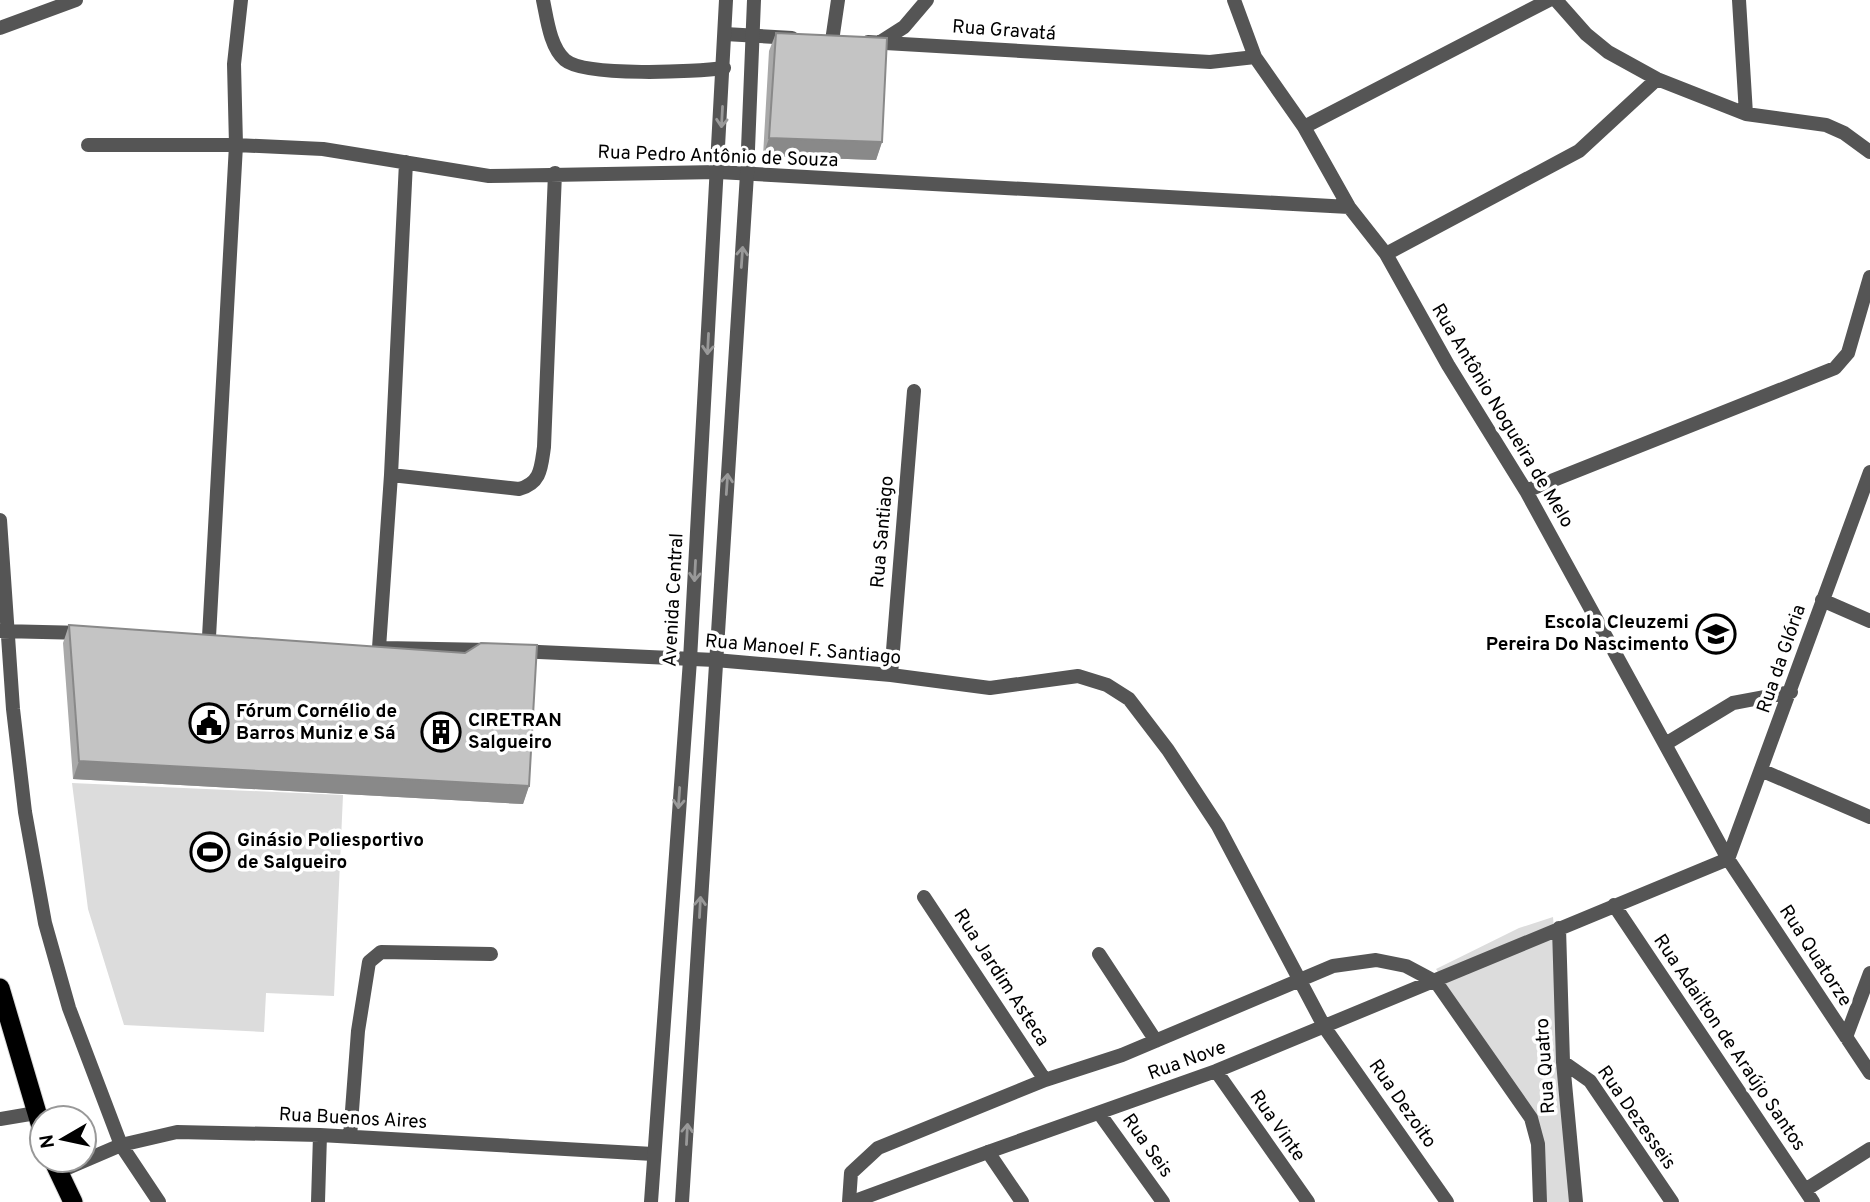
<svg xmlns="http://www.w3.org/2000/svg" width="1870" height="1202" font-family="Overpass,sans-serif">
	<rect width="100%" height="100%" fill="#fff"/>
	<!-- green -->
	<path fill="#dcdcdc" d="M 72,783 L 343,795 L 334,996 L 266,993 L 264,1032 L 124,1025 L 88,909 Z
		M 1553,917 L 1578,1202 L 1544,1202 L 1540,1131 L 1436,969 L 1519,928 Z"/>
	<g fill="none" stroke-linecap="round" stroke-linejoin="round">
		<!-- trunk casing -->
		<g stroke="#dbdbdb" stroke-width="21">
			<path id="trunk" d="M 0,988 L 42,1130
				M 53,1160 L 73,1202"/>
		</g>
		<!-- minor -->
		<path stroke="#555" stroke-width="14" d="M 543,0 C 547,19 550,47 565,60 C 585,77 696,72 724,68
			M 1234,0 L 1255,57 L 1304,127 L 1349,207 L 1386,254 L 1448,365 L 1526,491 L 1728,859 L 1870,1073
			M 1556,0 L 1586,34 L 1608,52 L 1657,79 L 1746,114 L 1826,125 L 1844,133 L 1870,152
			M 1739,0 L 1746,114
			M 0,28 L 76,0
			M 725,34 L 792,38
			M 832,41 L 838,0
			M 868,42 L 1210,62 L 1255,57
			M 879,43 L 904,27 L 927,0
			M 1304,127 L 1549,0
			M 88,145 L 236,145 L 323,149 L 489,176 L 718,172 L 1349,207
			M 1386,254 L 1579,151 L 1657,79
			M 391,475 L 519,489 C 541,483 541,468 544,447 L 555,173
			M 1526,491 L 1835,368 L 1848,353 L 1870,277
			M 0,520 L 13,709 L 25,812 L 45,923 L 69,1008 L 121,1145 L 159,1202
			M 1822,600 L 1870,621
			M 0,631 L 85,633
			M 209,637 L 236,145 L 234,64 L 241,0
			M 379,648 L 391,475 L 406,162
			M 384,648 L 490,650
			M 517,651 L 715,660 L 891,675 L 990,688 L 1078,676 L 1107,685 L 1129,699 L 1168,750 L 1218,826 L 1325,1028 L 1447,1202
			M 891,675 L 914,391
			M 1667,743 L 1733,703 L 1791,692
			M 1763,771 L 1870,817
			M 1728,859 L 1870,472
			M 924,897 L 1045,1080
			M 1614,905 L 1813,1202
			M 1559,928 L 1563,1062 L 1576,1202
			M 1099,954 L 1156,1041
			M 1846,1037 L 1870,973
			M 1563,1062 L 1590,1081 L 1672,1202
			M 1216,1071 L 1308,1202
			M 1099,1113 L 1163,1202
			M 0,1119 L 36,1113
			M 350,1137 L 358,1031 L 369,962 L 381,952 L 491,954
			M 988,1152 L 1216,1071 L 1728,859
			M 58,1172 L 121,1145 L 177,1132 L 320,1135 L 653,1154
			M 1805,1190 L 1870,1149
			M 318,1202 L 320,1135
			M 849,1202 L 851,1173 L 878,1148 L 1045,1080 L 1122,1055 L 1333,966 L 1376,960 L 1406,966 L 1436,982 L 1531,1118 L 1538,1144 L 1540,1202"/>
		<!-- tertiary -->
		<path stroke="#555" stroke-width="14" d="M 651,1202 L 690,660 L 726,0
			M 682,1202 L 747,174 L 754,0
			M 852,1202 L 988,1152 L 1022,1202"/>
		<!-- trunk -->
		<use href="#trunk" stroke="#000" stroke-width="19"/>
	</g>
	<!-- wall -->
	<path fill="#a9a9a9" d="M 776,33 L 882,142 L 876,160 L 763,156 L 769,51 Z
		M 69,625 L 529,786 L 523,804 L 73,779 L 63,643 Z"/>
	<!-- shaded-wall -->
	<path fill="#898989" d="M 769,138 L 882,142 L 876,160 L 763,156 Z
		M 79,761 L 529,786 L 523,804 L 73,779 Z"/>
	<!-- building -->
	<path fill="#c4c4c4" stroke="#898989" stroke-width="2" d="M 776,33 L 887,38 L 882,142 L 769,138 Z
		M 69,625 L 465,653 L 481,643 L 537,645 L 529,786 L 79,761 Z"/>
	<!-- one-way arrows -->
	<defs><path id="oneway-shaft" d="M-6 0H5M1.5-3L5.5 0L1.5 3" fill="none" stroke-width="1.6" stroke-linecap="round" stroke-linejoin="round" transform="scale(1.75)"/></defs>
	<g stroke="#999">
		<use href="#oneway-shaft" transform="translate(722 117) rotate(93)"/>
		<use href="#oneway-shaft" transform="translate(742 257) rotate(-86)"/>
		<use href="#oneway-shaft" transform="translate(708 344) rotate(93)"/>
		<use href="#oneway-shaft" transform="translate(727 484) rotate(-86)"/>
		<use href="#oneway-shaft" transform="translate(695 571) rotate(93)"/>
		<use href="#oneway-shaft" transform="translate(679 798) rotate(94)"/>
		<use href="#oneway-shaft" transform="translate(700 907) rotate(-87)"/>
		<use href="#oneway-shaft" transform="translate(687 1134) rotate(-87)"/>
	</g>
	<!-- icons -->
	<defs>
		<g id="school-ring" transform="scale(2.0125)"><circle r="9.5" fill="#fff" stroke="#000" stroke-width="1.5"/><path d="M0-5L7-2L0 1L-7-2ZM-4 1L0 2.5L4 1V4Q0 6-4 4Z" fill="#000"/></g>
		<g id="civic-ring" transform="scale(2.0125)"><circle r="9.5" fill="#fff" stroke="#000" stroke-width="1.5"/><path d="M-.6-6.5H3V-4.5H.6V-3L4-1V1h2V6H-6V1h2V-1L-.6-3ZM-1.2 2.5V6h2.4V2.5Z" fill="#000"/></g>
		<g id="building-ring" transform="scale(2.0125)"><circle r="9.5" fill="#fff" stroke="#000" stroke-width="1.5"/><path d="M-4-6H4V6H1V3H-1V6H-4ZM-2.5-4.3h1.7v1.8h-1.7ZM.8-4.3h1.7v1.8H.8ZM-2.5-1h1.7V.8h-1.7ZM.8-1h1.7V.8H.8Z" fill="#000"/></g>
		<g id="stadium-ring" transform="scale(2.0125)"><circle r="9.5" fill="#fff" stroke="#000" stroke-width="1.5"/><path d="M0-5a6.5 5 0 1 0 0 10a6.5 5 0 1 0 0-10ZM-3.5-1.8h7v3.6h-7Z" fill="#000"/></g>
	</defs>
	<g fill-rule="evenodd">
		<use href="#school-ring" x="1716" y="634"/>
		<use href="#civic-ring" x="209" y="723"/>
		<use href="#building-ring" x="441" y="732"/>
		<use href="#stadium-ring" x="210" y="852"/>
	</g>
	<g text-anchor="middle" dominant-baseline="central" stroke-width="7" stroke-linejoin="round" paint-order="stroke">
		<!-- street labels -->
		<g font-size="19" fill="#000" stroke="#fff">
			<text transform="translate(1004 31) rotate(4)">Rua Gravatá</text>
			<text transform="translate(718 157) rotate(2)">Rua Pedro Antônio de Souza</text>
			<text transform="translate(1502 416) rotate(59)">Rua Antônio Nogueira de Melo</text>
			<text transform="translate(883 532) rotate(-85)">Rua Santiago</text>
			<text transform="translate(674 600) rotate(-87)">Avenida Central</text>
			<text transform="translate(803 650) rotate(5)">Rua Manoel F. Santiago</text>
			<text transform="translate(1782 659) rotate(-71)">Rua da Glória</text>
			<text transform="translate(1815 956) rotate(57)">Rua Quatorze</text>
			<text transform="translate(1001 978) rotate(57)">Rua Jardim Asteca</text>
			<text transform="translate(1729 1043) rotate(56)">Rua Adailton de Araújo Santos</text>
			<text transform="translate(1187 1061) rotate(-20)">Rua Nove</text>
			<text transform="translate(1546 1066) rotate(-94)">Rua Quatro</text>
			<text transform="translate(1402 1104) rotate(55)">Rua Dezoito</text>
			<text transform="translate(1636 1118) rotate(55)">Rua Dezesseis</text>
			<text transform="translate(353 1119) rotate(3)">Rua Buenos Aires</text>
			<text transform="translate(1277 1126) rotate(55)">Rua Vinte</text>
			<text transform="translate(1147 1146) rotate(55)">Rua Seis</text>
		</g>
		<!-- poi labels -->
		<g font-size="19" font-weight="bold" fill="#000" stroke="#fff" text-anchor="start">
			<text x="1689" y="623" text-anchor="end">Escola Cleuzemi<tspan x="1689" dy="22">Pereira Do Nascimento</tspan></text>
			<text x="236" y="712">Fórum Cornélio de<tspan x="236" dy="22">Barros Muniz e Sá</tspan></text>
			<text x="468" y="721">CIRETRAN<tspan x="468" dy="22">Salgueiro</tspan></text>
			<text x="237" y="841">Ginásio Poliesportivo<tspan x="237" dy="22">de Salgueiro</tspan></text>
		</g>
	</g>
	<!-- north arrow -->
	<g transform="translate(63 1139) rotate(261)"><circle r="33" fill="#ffffff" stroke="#999999" stroke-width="2"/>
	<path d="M0-5L12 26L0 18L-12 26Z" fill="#000000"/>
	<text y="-10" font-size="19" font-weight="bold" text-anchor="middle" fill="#000000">N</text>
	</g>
</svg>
